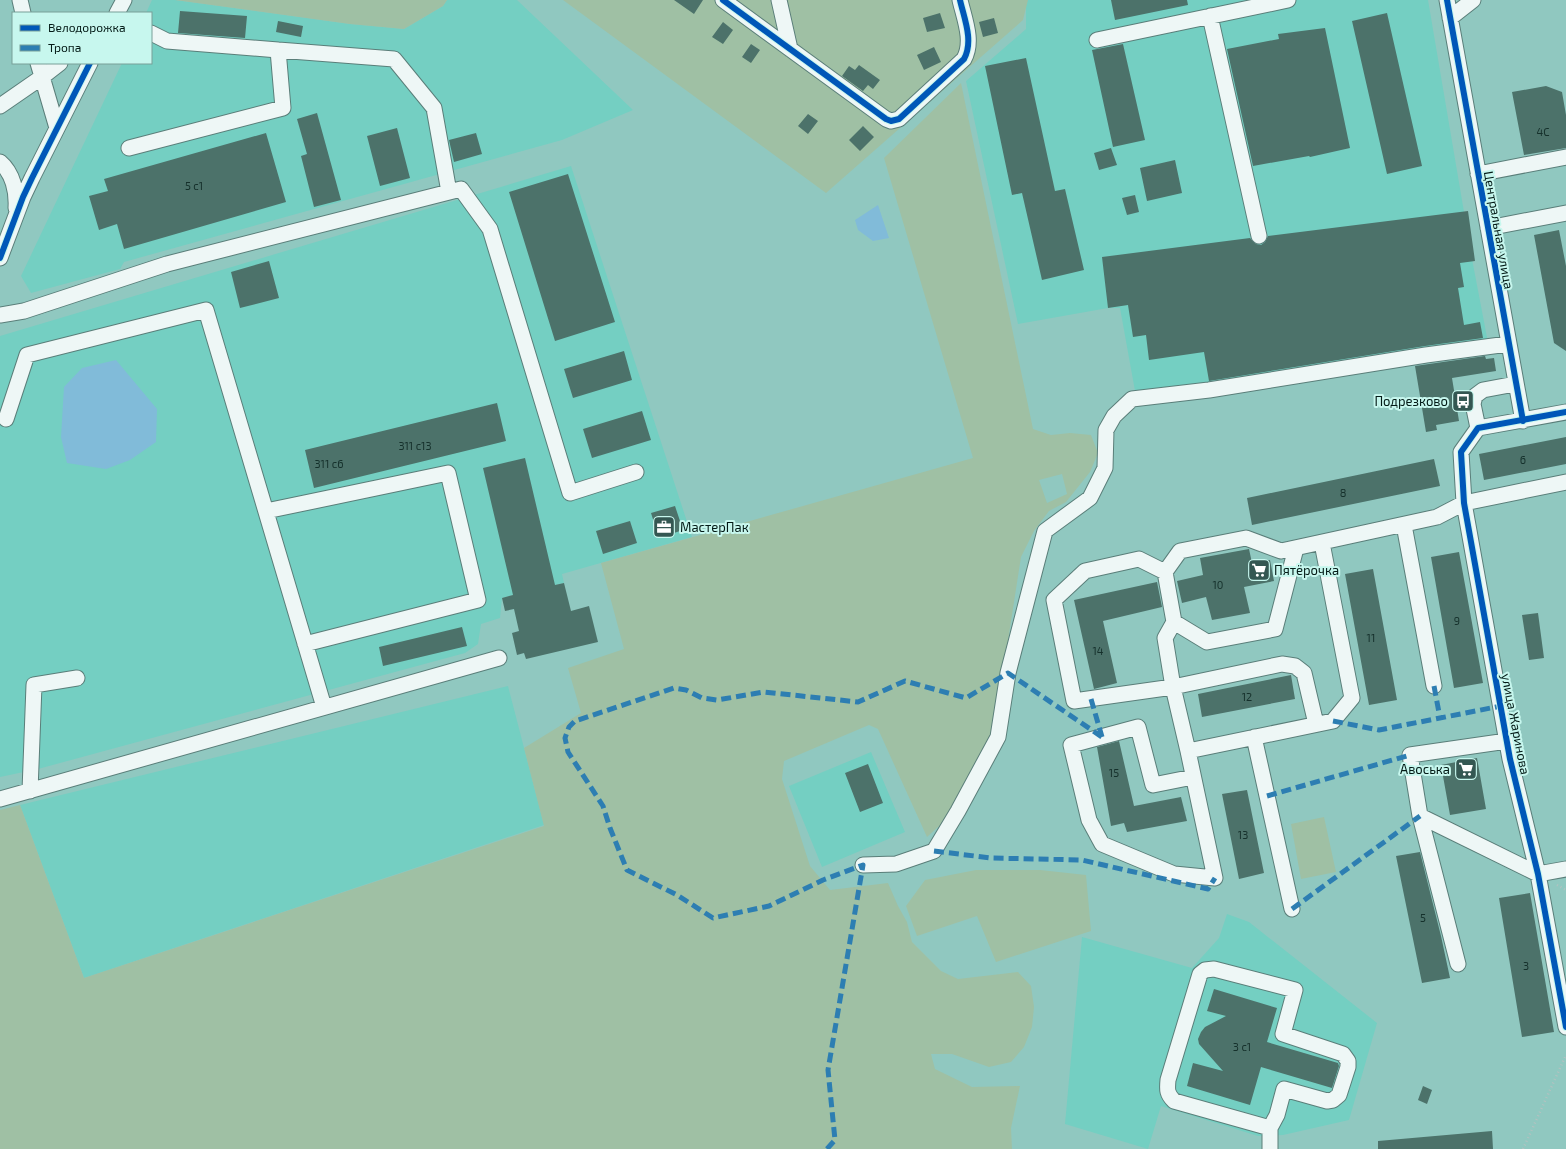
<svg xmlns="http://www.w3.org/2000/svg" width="1566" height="1149" font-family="'Exo 2',sans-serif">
	<rect width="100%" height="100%" fill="#90c8c0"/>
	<!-- built -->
	<path fill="#74cfc2" d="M 152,0 L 175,0 L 350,24 L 404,29 L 443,6 L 447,0 L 517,0 L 633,110 L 562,140 L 124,262 L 120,269 L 31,293 L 21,276 L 122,63 L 151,63 L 151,13 L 146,13 Z
		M 1026,0 L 1428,0 L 1472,259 L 1490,353 L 1220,395 L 1137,402 L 1120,308 L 1108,308 L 1018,324 L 966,81 L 1026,29 Z
		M 571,166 L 692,537 L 562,574 L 564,583 L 502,598 L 500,618 L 481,624 L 478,644 L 465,653 L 38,769 L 0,777 L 0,336 Z
		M 508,686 L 544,825 L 84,978 L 20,805 Z
		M 871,752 L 905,832 L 822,867 L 789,786 Z
		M 1227,914 L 1249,922 L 1377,1023 L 1349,1120 L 1283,1135 L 1258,1136 L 1161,1106 L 1148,1149 L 1065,1124 L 1082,937 L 1192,968 L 1219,938 Z"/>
	<!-- green -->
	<path fill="#9fc0a4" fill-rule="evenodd" d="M 175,0 L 447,0 L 443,6 L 404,29 L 350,24 Z
		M 563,0 L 1028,0 L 1023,20 L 826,193 Z
		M 961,83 L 1033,429 L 1051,435 L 1070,433 L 1091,435 L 1098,453 L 1090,472 L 1066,502 L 1049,511 L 1034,531 L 1021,557 L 995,724 L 970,779 L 949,817 L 927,837 L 878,729 L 869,725 L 784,761 L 782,779 L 810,866 L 830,890 L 888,883 L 898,906 L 907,922 L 912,942 L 941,971 L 958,979 L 1018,972 L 1031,986 L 1034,1007 L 1032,1027 L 1024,1047 L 1011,1062 L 989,1067 L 952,1054 L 931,1054 L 935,1069 L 972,1087 L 1020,1086 L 1011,1128 L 1012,1149 L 0,1149 L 0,810 L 20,805 L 84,978 L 544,826 L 524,748 L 581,713 L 568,668 L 624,649 L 601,563 L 973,458 L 884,158 ZM 1062,474 L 1067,494 L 1047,503 L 1039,480 Z
		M 1324,817 L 1336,872 L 1301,879 L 1291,824 Z
		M 976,870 L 1040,870 L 1086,875 L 1091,931 L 996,962 L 977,916 L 917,936 L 906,906 L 925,880 Z"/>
	<!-- water -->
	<path fill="#81bbd9" d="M 878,205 L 889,238 L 873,241 L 858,230 L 855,220 Z
		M 116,360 L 157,409 L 156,442 L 130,460 L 106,469 L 67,463 L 61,437 L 64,387 L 82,368 Z"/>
	<!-- building -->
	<path fill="#4c726a" d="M 674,0 L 703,0 L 694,14 Z
		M 1111,0 L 1187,0 L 1188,5 L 1115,20 Z
		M 180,11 L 247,16 L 245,38 L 178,33 Z
		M 940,13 L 945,28 L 927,32 L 923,18 Z
		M 1387,13 L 1422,166 L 1387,174 L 1352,21 Z
		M 994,18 L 998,33 L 983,37 L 979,22 Z
		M 278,21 L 303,26 L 301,37 L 276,32 Z
		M 723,22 L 733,30 L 723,44 L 712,37 Z
		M 1325,28 L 1350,148 L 1310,157 L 1309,156 L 1253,166 L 1227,49 L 1279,39 L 1278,34 Z
		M 751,44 L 760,50 L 751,63 L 742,57 Z
		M 1123,44 L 1145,140 L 1113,147 L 1092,50 Z
		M 934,47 L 941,62 L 924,70 L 917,55 Z
		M 1026,58 L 1055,191 L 1065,189 L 1084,270 L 1042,280 L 1022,193 L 1012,195 L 985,66 Z
		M 859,65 L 880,80 L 873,89 L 868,85 L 863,91 L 842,76 L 849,66 L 855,70 Z
		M 1546,86 L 1562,92 L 1566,115 L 1566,148 L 1524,155 L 1512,92 Z
		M 317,113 L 341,200 L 314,207 L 301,156 L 307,154 L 297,119 Z
		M 808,114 L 818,121 L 808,134 L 798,126 Z
		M 863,126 L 874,137 L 860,151 L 849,140 Z
		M 397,128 L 410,178 L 380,186 L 367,136 Z
		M 266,133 L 286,202 L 124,249 L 117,224 L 99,230 L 89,196 L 108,191 L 104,179 Z
		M 476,133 L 482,154 L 454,162 L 449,140 Z
		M 1111,148 L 1117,165 L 1099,170 L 1094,153 Z
		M 1175,160 L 1182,193 L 1147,201 L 1140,168 Z
		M 568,174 L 615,322 L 555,341 L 509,192 Z
		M 1135,195 L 1139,212 L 1127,215 L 1122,198 Z
		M 1468,211 L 1475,261 L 1460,263 L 1464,287 L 1458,288 L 1464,325 L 1480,322 L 1483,338 L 1425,346 L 1209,381 L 1204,352 L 1149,360 L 1146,335 L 1133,337 L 1128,305 L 1108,308 L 1102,257 L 1250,238 L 1256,244 L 1261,245 L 1265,242 L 1268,236 Z
		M 1559,230 L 1566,266 L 1566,351 L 1554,343 L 1534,235 Z
		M 269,261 L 279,298 L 240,308 L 231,272 Z
		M 624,351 L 632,380 L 573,398 L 564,369 Z
		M 1485,356 L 1486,359 L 1494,358 L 1496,371 L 1452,378 L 1459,421 L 1436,425 L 1437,430 L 1426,432 L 1415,366 Z
		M 497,403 L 506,441 L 314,488 L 305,450 Z
		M 642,411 L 651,440 L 592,458 L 583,429 Z
		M 1566,437 L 1566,464 L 1484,480 L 1479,454 Z
		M 525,458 L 555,585 L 564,583 L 571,611 L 589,606 L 598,642 L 526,659 L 524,653 L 517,655 L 512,633 L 519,631 L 514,609 L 505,611 L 502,598 L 513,595 L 483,468 Z
		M 1434,459 L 1440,486 L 1252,525 L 1247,498 Z
		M 675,506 L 683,530 L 659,538 L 651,513 Z
		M 630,521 L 637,543 L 603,554 L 596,531 Z
		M 1249,549 L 1252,563 L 1270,560 L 1274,581 L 1244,587 L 1250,613 L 1212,620 L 1206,597 L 1182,603 L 1177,581 L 1203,575 L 1200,558 Z
		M 1459,552 L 1483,683 L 1454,688 L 1431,557 Z
		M 1373,569 L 1397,700 L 1369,705 L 1345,574 Z
		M 1157,582 L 1162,607 L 1103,621 L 1117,683 L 1094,689 L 1074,600 Z
		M 1538,613 L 1544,658 L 1529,660 L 1522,615 Z
		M 462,627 L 467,646 L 383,666 L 379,647 Z
		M 1291,675 L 1295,699 L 1202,717 L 1198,694 Z
		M 1119,741 L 1134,806 L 1181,797 L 1187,821 L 1127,832 L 1124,823 L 1111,826 L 1097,747 Z
		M 1477,758 L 1486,809 L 1450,815 L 1441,765 Z
		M 868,764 L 883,803 L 860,812 L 845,773 Z
		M 1247,790 L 1264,873 L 1239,879 L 1222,794 Z
		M 1420,852 L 1441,936 L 1450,978 L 1422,983 L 1396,856 Z
		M 1530,893 L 1554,1032 L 1522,1037 L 1499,898 Z
		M 1214,989 L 1277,1008 L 1267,1042 L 1338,1063 L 1339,1066 L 1332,1088 L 1261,1067 L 1250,1105 L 1187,1086 L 1193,1063 L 1223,1071 L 1199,1044 L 1198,1039 L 1201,1032 L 1205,1027 L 1226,1016 L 1207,1011 Z
		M 1423,1086 L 1432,1090 L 1427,1104 L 1418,1100 Z
		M 1492,1131 L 1493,1149 L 1378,1149 L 1378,1141 Z"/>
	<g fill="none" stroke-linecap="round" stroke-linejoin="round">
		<!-- minor casing -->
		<g stroke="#5a7e79" stroke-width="17">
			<path id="minor" d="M 20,0 L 23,13
				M 723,0 L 886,119 L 891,121 L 899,119 L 964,59 C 974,41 964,18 960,0
				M 779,0 L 790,49
				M 1447,0 L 1523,421
				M 117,13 L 124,0
				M 1210,16 L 1259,236
				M 1450,18 L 1473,0
				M 151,33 L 167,41 L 278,50
				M 1097,40 L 1288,0
				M 38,63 L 57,128
				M 0,106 L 42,77 L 60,63
				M 129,148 L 283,108 L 278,50 L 394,59 L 434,108 L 449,192
				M 0,162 C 13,173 17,192 16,208
				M 1478,174 L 1566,157
				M 1488,228 L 1566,213
				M 0,258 L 23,197 L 32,178 L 90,63
				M 0,315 L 24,311 L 167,264 L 461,189 L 490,229 L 570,493 L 636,472
				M 6,419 L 27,355 L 206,310 L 324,707
				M 1478,428 L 1461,452 L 1464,503 L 1510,759 L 1538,874 L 1566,1027
				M 1478,428 L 1566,412
				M 1478,428 L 1473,404 L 1475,396 L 1483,390 L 1515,384
				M 266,511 L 448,473 L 478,600 L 305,644
				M 1404,525 L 1434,686
				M 1165,572 L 1174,622 L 1165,638 L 1173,687 L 1188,751 L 1333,721 L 1352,698 L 1322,543
				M 1174,622 L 1207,642 L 1275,629 L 1296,548
				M 1316,724 L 1304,673 L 1295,666 L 1282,664 L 1173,687 L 1074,701 L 1054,600 L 1085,571 L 1139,559 L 1165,572 L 1180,551 L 1246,538 L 1281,551 L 1437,517 L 1464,503 L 1566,482
				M 1254,737 L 1292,909
				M 1188,751 L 1215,878 L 1174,874 L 1102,844 L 1089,820 L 1071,745 L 1138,727 L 1153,785 L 1193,777
				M 30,791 L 34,685 L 77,678
				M 0,799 L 499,658
				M 1420,816 L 1410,755 L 1507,741
				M 863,865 L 896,864 L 934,851 L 958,811 L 998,737 L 1008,673 L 1045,531 L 1090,498 L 1105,468 L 1106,430 L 1114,416 L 1132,399 L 1209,390 L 1426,355 L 1508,344
				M 1458,964 L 1420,816 L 1538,874 L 1566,869
				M 1270,1149 L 1270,1128 L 1277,1115 L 1284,1089 L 1327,1101 L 1333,1100 L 1339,1095 L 1348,1067 L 1348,1061 L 1343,1054 L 1283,1034 L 1295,990 L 1214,969 L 1205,970 L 1200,974 L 1168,1080 C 1167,1090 1167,1094 1174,1101 L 1270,1128"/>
		</g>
		<!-- path -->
		<path stroke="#b3c2c0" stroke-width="2.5" stroke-dasharray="1 3" stroke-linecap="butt" d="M 1557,885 L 1566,890
			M 1523,1149 L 1566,1055"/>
		<!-- minor -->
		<use href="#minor" stroke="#eef7f6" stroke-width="15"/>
		<!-- quiet -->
		<path stroke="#2d7eb2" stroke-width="5" stroke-dasharray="10 5" stroke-linecap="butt" d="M 1434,686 L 1440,718
			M 1091,699 L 1102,737
			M 1333,721 L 1379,730 L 1501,706
			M 1267,796 L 1410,755
			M 934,851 L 991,858 L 1082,860 L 1208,889 L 1215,878
			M 1292,909 L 1420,816
			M 827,1149 L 835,1140 L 828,1070 L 863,865 L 823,880 L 769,906 L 713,918 L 677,895 L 627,870 L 610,828 L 603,806 L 568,752 L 565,738 L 569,727 L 575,721 L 674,688 L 686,690 L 702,698 L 717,700 L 764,692 L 858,702 L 905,681 L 966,698 L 1008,673 L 1102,737"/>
		<!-- cycleway casing -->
		<g stroke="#c7f7ee" stroke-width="8">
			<path id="cycleway" d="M 723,0 L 886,119 L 891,121 L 899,119 L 964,59 C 974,41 964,18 960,0
				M 1447,0 L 1523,421
				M 0,258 L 23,197 L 32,178 L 90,63
				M 1566,412 L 1478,428 L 1461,452 L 1464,503 L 1510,759 L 1538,874 L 1566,1027"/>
		</g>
		<!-- cycleway -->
		<use href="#cycleway" stroke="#0057b8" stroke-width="6"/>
	</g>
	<!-- icons -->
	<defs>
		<g id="bus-square" transform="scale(1.15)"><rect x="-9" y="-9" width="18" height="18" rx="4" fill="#345752" stroke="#c7f7ee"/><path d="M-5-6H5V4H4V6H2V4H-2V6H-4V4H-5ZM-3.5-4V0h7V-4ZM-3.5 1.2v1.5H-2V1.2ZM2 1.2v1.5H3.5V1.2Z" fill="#fff"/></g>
		<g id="office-square" transform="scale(1.15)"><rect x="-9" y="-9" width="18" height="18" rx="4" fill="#345752" stroke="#c7f7ee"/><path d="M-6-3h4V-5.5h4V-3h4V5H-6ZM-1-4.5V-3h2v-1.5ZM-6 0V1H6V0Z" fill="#fff"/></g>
		<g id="supermarket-square" transform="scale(1.15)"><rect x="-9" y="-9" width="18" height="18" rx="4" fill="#345752" stroke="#c7f7ee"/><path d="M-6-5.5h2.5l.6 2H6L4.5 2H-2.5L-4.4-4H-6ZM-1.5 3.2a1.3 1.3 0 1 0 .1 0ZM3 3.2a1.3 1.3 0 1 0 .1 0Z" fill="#fff"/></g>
	</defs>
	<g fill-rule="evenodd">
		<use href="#bus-square" x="1463" y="401"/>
		<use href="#office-square" x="664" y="527"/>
		<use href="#supermarket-square" x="1259" y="570"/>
		<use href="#supermarket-square" x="1466" y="769"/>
	</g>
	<g text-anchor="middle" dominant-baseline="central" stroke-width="4" stroke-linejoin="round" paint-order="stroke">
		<!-- number labels -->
		<g font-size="11" fill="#15302b">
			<text x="1543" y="131">4С</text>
			<text x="194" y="185">5 с1</text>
			<text x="415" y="445">311 с13</text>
			<text x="1523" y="459">6</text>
			<text x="329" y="463">311 с6</text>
			<text x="1343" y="492">8</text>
			<text x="1218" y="584">10</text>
			<text x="1457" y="620">9</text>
			<text x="1371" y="637">11</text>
			<text x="1098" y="650">14</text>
			<text x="1247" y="696">12</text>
			<text x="1114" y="772">15</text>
			<text x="1243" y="834">13</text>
			<text x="1423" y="917">5</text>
			<text x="1526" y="965">3</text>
			<text x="1242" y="1046">3 с1</text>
		</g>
		<!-- street labels -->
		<g font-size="13" fill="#031a16" stroke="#c7f7ee">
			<text transform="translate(1499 230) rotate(80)">Центральная улица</text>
			<text transform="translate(1516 724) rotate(79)">улица Жаринова</text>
		</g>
		<!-- poi labels -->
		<g font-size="13" fill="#031a16" stroke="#c7f7ee" text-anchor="end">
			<text x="1448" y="401">Подрезково</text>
			<text x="680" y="527" text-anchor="start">МастерПак</text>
			<text x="1274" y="570" text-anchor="start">Пятёрочка</text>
			<text x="1450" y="769">Авоська</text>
		</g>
	</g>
	<!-- legend -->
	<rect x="12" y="12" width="140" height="52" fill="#c7f7ee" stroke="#799f98"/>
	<rect x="20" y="25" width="20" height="6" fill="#0057b8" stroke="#799f98"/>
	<text x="48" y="32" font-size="12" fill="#031a16">Велодорожка</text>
	<rect x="20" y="45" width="20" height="6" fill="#2d7eb2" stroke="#799f98"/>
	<text x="48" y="52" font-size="12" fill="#031a16">Тропа</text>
</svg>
